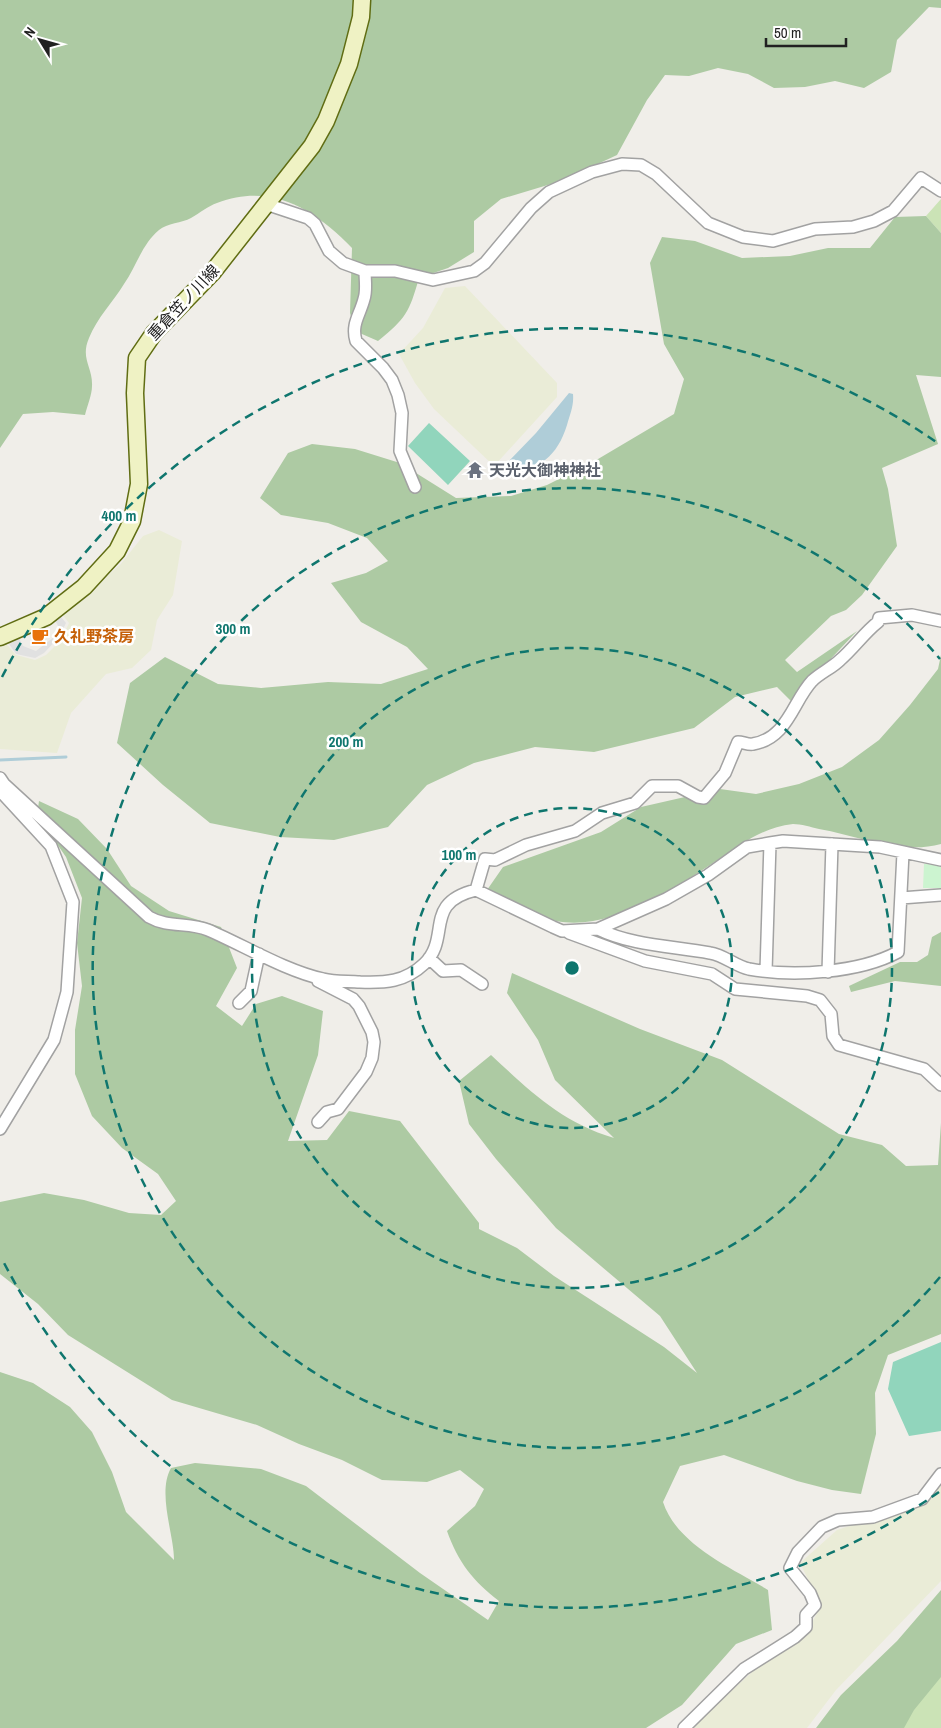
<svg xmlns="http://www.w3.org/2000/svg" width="941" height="1728" font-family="'Archivo Narrow','Noto Sans JP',sans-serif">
	<rect width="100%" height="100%" fill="#f0eee9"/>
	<!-- farmland -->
	<path fill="#eaecd7" d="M 465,286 L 557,383 L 557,397 L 494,466 L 434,409 L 415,383 L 399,354 L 423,328 L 445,288 Z
		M 159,530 L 182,541 L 173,595 L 157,620 L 151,650 L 132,668 L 106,674 L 71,713 L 57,753 L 0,749 L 0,641 L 3,640 L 16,655 L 35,660 L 46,655 L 61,640 L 69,623 L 62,614 L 120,565 L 143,536 Z
		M 941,1480 L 941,1581 L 836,1690 L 807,1728 L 694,1728 L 712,1708 L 760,1665 L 809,1628 L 821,1606 L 800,1563 L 837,1530 L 924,1502 Z"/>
	<!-- grass -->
	<path fill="#cbe3b6" d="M 941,199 L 941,233 L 926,216 Z
		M 941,1671 L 941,1728 L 902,1728 L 910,1711 Z"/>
	<!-- forest -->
	<path fill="#adcaa3" d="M 0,0 L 941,0 L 941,8 L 929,7 L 897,40 L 891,72 L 864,88 L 835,81 L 805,87 L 774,88 L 748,74 L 718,68 L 689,76 L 665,75 L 647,100 L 617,155 L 561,181 L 501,199 L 474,221 L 474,252 L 448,268 L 419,278 C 409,313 406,318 378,341 L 355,331 L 350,313 L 352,248 C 315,210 272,182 217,203 C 208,206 200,213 191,218 C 182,223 167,223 159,230 C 142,244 136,267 124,284 C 113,302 97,318 89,338 C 80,359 93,367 92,386 C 92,395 87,406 85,415 L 53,412 L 23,414 L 0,448 Z
		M 926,216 L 941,233 L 941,377 L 916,375 L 938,444 L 882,468 L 888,489 L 897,546 L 862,595 L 846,610 L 831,616 L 785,660 L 797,672 L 857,631 L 791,701 L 777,687 L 735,697 L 694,728 L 594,752 L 535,747 L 474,763 L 427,785 L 388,827 L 334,840 L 280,837 L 210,823 L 163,785 L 117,743 L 130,683 L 165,657 L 218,684 L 261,688 L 328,682 L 381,684 L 428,669 L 407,647 L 361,622 L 331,583 L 366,573 L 388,561 L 367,538 L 328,523 L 281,515 L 260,498 L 288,453 L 312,444 L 355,449 L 400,463 L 456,498 L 511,496 L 547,485 L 593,462 L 674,414 L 684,379 L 664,344 L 650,263 L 662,237 L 695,241 L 742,258 L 790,256 L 828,248 L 870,248 L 895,217 Z
		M 941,655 L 941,844 C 901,855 859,836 819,829 C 811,827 801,824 793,824 C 763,827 742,844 719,859 C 675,888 611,932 556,921 C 540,918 505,898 487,890 L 503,867 L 601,832 L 641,807 L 720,789 L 756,794 L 799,784 L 842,767 L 879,740 L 910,705 L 938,669 Z
		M 39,801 L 78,819 L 107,849 L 131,886 L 169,911 L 221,927 L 237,968 L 216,1006 L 242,1026 L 256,1004 L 282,996 L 323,1011 L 318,1055 L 288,1141 L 327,1140 L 349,1111 L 400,1121 L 479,1223 L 479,1229 L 517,1248 L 554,1276 L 664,1347 L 697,1373 L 660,1316 L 556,1228 L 496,1159 L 469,1124 L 459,1081 L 491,1055 C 530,1091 561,1122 614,1138 L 555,1080 L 538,1040 L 507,993 L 512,973 L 640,1029 L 722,1060 L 839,1134 L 882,1145 L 906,1166 L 938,1165 L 941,1123 L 941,1334 L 888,1355 L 875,1393 L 876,1434 L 861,1494 L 832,1490 L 797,1481 L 724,1455 L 680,1466 L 663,1502 C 677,1545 732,1568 768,1590 L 772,1630 L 736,1644 L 682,1705 L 646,1728 L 0,1728 L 0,1372 L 33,1383 L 70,1407 L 92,1432 L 112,1472 L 126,1512 L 174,1560 C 174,1534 157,1493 171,1468 L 195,1463 L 261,1469 L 306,1486 L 420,1573 L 488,1620 L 499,1601 C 473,1581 458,1562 447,1531 L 475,1506 L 484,1489 L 460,1470 L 427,1482 L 382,1480 L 342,1460 L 299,1444 L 257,1425 L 172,1400 L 68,1335 L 38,1304 L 0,1274 L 0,1202 L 44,1193 L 84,1200 L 129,1213 L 161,1215 L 176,1201 L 158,1174 L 122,1148 L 92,1116 L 75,1074 L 75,1030 L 82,986 L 77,943 L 82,898 L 66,857 L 37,815 Z
		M 941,932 L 941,986 L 895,981 L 851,992 L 849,986 L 900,962 L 917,962 L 928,955 L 932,937 Z
		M 941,1590 L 941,1677 L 914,1710 L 904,1728 L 816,1728 L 841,1695 L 897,1641 Z"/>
	<!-- park -->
	<path fill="#ccf4d0" d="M 924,864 L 941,865 L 941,888 L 923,888 Z"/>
	<!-- pitch -->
	<path fill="#91d5bc" d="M 429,423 L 470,461 L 448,485 L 408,446 Z
		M 941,1342 L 941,1431 L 909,1436 L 888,1389 L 893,1362 Z"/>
	<!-- parking -->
	<path fill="#e1e1e1" d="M 61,617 L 66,623 L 59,637 L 44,653 L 35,658 L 16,654 L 7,641 L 19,638 L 23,646 L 36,651 L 54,637 L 59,628 L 55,620 Z"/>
	<!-- water -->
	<path fill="#afcdd8" d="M 569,393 L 573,394 C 574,406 570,414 567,425 C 557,457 540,468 508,476 L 502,473 L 506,464 L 536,433 Z"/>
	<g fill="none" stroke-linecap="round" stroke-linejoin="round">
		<!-- stream -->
		<path stroke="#afcdd8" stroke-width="3" d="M 0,760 L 66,757"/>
		<!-- street casing -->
		<g stroke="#a2a2a2" stroke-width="14">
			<path id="street" d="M 266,204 L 308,218 L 315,224 L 329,251 L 343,263 L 365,271 L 395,271 L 433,280 L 474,271 L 485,263 L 531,208 L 549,192 L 592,172 L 622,164 L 641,165 L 656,174 L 708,223 L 743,237 L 773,241 L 815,229 L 853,227 L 874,221 L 893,211 L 921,178 L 941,191
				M 365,271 C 365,281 367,290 364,299 C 360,315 351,324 356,341 L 383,368 L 392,380 L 398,395 L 402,413 L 400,451 L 415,487
				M 0,778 L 4,784 L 149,917 C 168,928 189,922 208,930 C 243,945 286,971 323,979 C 334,982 348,981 360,982 C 385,983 405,982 424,964 C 452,937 422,903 476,890 L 553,927 L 562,931 L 598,929 L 666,899 L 708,875 L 747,847 L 770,843 L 783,841 L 880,847 L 941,860
				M 476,890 L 485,859 L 495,860 L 526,845 L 575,831 L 602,813 L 635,803 L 652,786 L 678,786 L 698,797 L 704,798 L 725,773 L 738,742 C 743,742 748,745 753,744 C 788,738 793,701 812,681 C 820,673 832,668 840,660 C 854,648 864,633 878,622 L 879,618 L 912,615 L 941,621
				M 901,898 L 941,895
				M 598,929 C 633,946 673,946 710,953 C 724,955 735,966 749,969 C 793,977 859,973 898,952 L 903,853
				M 569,933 L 645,961 L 712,974 L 735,989 L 807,996 L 820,1000 L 831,1014 L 833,1036 L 839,1045 L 924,1069 L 941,1085
				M 429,958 L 443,971 L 461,970 L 482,984
				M 766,971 L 770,843
				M 828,972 L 832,844
				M 239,1003 L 251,991 L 259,954
				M 318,1122 L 327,1112 L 338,1109 L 366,1072 L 372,1058 L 374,1042 L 372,1032 L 359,1006 L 353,999 L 318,981
				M 0,1129 L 54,1040 L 67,992 L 73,902 L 51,846 L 4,795 L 4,784
				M 684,1728 L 744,1669 L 795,1637 L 806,1627 L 806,1615 L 815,1605 L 810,1593 L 790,1568 L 798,1552 L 822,1527 L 838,1520 L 873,1517 L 922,1499 L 941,1474"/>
		</g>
		<!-- secondary casing -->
		<g stroke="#606d13" stroke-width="19">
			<path id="secondary" d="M 0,637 L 46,617 L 84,587 L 117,551 L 132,521 L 139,484 L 135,393 L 137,358 L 154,333 L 212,273 L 312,146 L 326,121 L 349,64 L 361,17 L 362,0"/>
		</g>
		<!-- street -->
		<use href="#street" stroke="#fff" stroke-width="11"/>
		<!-- secondary -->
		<use href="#secondary" stroke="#eff2c4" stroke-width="16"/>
	</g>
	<!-- distance rings -->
	<g fill="none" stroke="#0f766e" stroke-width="2.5" stroke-dasharray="9 6">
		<circle cx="572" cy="968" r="160"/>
		<circle cx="572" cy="968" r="320"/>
		<path d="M940 1277A480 480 0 1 1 940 659"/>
		<path d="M939 1492A640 640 0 0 1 2 1259M2 677A640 640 0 0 1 939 444"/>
	</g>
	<!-- icons -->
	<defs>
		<g id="temple-bare" transform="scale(1.35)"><path d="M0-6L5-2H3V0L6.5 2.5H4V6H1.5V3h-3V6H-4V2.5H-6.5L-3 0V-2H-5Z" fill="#6b7280" stroke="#fff" stroke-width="2.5" paint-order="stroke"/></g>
		<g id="cafe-bare" transform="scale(1.35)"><path d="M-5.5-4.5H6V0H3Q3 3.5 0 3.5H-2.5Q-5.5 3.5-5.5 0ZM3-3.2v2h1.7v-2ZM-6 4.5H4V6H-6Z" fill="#e8710a" stroke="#fff" stroke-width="2.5" paint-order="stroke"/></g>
	</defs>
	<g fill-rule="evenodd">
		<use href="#temple-bare" x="475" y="470"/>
		<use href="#cafe-bare" x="40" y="636"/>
	</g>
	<g text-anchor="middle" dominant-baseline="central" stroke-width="5" stroke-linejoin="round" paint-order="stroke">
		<!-- street labels -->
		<g font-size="16" fill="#212121" stroke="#fff">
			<text transform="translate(183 302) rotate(-47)">重倉笠ノ川線</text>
		</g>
		<!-- worship labels -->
		<g font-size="16" font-weight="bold" fill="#5b616d" stroke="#fff" text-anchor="start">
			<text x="489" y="470">天光大御神神社</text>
		</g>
		<!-- food labels -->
		<g font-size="16" font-weight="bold" fill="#c56008" stroke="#fff" text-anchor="start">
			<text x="54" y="636">久礼野茶房</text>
		</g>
	</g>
	<circle cx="572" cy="968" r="8" fill="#0f766e" stroke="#fff" stroke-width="2.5"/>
	<g font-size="15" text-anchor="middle" font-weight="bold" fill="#0f766e" stroke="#fff" stroke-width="5" stroke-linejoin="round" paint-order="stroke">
		<text x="119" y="521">400 m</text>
		<text x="233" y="634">300 m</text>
		<text x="346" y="747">200 m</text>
		<text x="459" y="860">100 m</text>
	</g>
	<!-- north arrow -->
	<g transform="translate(40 40) rotate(307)" stroke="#ffffff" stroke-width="4" paint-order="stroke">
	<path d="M0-4L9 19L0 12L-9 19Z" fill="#212121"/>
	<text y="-8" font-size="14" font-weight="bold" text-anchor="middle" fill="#212121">N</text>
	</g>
	<!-- scale -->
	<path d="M766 38v8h80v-8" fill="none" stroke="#212121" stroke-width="2.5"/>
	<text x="774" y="38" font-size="15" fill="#212121" stroke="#ffffff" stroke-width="4" paint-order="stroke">50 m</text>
</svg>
